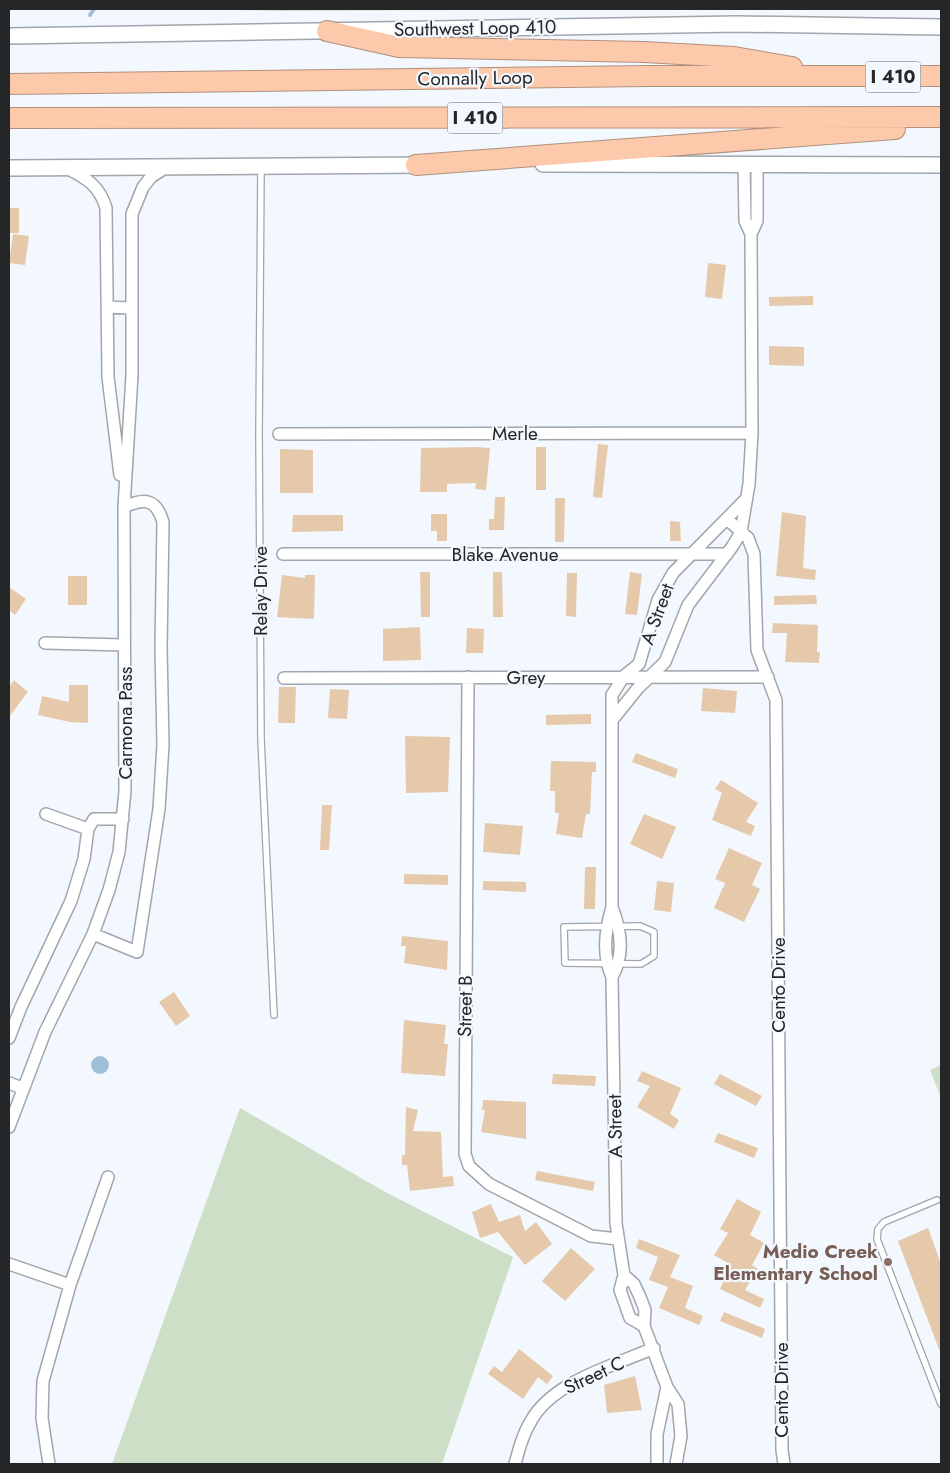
<svg xmlns="http://www.w3.org/2000/svg" width="950" height="1473" font-family="Jost,sans-serif">
	<rect width="100%" height="100%" fill="#f2f8fe"/>
	<!-- green -->
	<path fill="#cedfc8" d="M 204,9 L 647,9 L 279,11 Z
		M 941,1065 L 941,1098 L 930,1070 Z
		M 240,1108 L 387,1193 L 513,1257 L 442,1464 L 112,1464 Z"/>
	<!-- water -->
	<path fill="#9fbfd9" d="M91 1065a9 9 0 1 1 18 0a9 9 0 1 1-18 0Z"/>
	<g fill="none" stroke-linecap="round" stroke-linejoin="round">
		<!-- stream -->
		<path stroke="#9fbfd9" stroke-width="4" d="M 90,15 L 94,9"/>
	</g>
	<!-- building -->
	<path fill="#e6c9ab" d="M 9,208 L 19,208 L 19,233 L 9,233 Z
		M 13,234 L 29,236 L 25,265 L 9,263 Z
		M 708,263 L 726,265 L 722,299 L 705,297 Z
		M 813,296 L 813,305 L 769,306 L 769,297 Z
		M 769,346 L 804,347 L 804,366 L 769,365 Z
		M 598,444 L 608,445 L 602,498 L 593,497 Z
		M 478,447 L 490,448 L 486,490 L 475,489 L 476,483 L 447,484 L 447,492 L 420,492 L 421,448 Z
		M 536,447 L 546,447 L 546,490 L 536,490 Z
		M 280,449 L 313,450 L 313,493 L 280,493 Z
		M 495,497 L 505,497 L 504,530 L 489,530 L 489,519 L 494,519 Z
		M 555,498 L 565,498 L 564,542 L 555,542 Z
		M 782,512 L 806,516 L 803,568 L 816,570 L 815,580 L 776,576 Z
		M 431,514 L 447,514 L 447,541 L 437,541 L 437,531 L 431,531 Z
		M 293,515 L 343,515 L 343,531 L 292,532 Z
		M 670,521 L 680,522 L 681,541 L 670,541 Z
		M 420,572 L 430,572 L 430,617 L 421,617 Z
		M 493,572 L 502,572 L 503,617 L 493,617 Z
		M 630,572 L 642,574 L 637,615 L 625,614 Z
		M 567,573 L 577,573 L 576,617 L 566,616 Z
		M 282,575 L 305,578 L 305,575 L 315,575 L 314,619 L 277,617 Z
		M 68,576 L 87,576 L 87,605 L 68,605 Z
		M 9,587 L 26,599 L 15,615 L 9,610 Z
		M 816,595 L 817,604 L 774,605 L 774,596 Z
		M 773,623 L 818,625 L 817,652 L 820,652 L 819,663 L 785,662 L 787,633 L 772,633 Z
		M 420,627 L 421,660 L 383,661 L 383,629 Z
		M 467,628 L 484,629 L 483,653 L 466,653 Z
		M 14,680 L 28,692 L 9,717 L 9,687 Z
		M 69,685 L 88,685 L 88,723 L 70,722 L 38,715 L 42,696 L 69,702 Z
		M 279,687 L 296,687 L 295,723 L 278,723 Z
		M 703,688 L 737,691 L 735,713 L 701,711 Z
		M 330,689 L 349,690 L 347,719 L 328,718 Z
		M 591,714 L 591,724 L 546,725 L 546,715 Z
		M 405,736 L 450,737 L 448,792 L 406,793 Z
		M 636,753 L 678,769 L 675,778 L 632,762 Z
		M 551,761 L 596,762 L 596,772 L 592,772 L 590,814 L 586,814 L 582,838 L 556,834 L 559,813 L 555,813 L 555,791 L 550,791 Z
		M 721,780 L 758,803 L 746,822 L 755,826 L 751,836 L 712,820 L 722,793 L 715,789 Z
		M 322,805 L 332,805 L 329,850 L 320,850 Z
		M 644,814 L 676,827 L 662,859 L 630,844 Z
		M 485,823 L 523,826 L 520,855 L 483,852 Z
		M 729,848 L 762,863 L 752,885 L 760,889 L 744,922 L 714,908 L 723,887 L 726,888 L 724,887 L 725,883 L 715,879 Z
		M 585,867 L 596,867 L 595,909 L 584,909 Z
		M 404,874 L 448,875 L 448,885 L 404,884 Z
		M 483,881 L 526,882 L 526,892 L 483,890 Z
		M 657,881 L 674,883 L 671,912 L 654,910 Z
		M 402,936 L 448,941 L 447,970 L 404,963 L 406,946 L 401,946 Z
		M 174,992 L 190,1016 L 176,1026 L 159,1002 Z
		M 404,1020 L 446,1025 L 444,1044 L 448,1044 L 445,1076 L 401,1073 Z
		M 642,1071 L 681,1088 L 670,1114 L 679,1120 L 674,1129 L 637,1107 L 650,1086 L 637,1081 Z
		M 553,1074 L 596,1076 L 595,1086 L 552,1084 Z
		M 720,1074 L 762,1096 L 756,1106 L 714,1084 Z
		M 483,1100 L 526,1102 L 526,1139 L 481,1132 L 485,1110 L 482,1110 Z
		M 406,1107 L 418,1110 L 413,1131 L 441,1132 L 443,1177 L 453,1176 L 454,1186 L 410,1191 L 407,1165 L 402,1165 L 402,1155 L 405,1155 Z
		M 718,1133 L 758,1148 L 754,1158 L 714,1142 Z
		M 537,1171 L 595,1182 L 593,1191 L 535,1180 Z
		M 737,1199 L 761,1212 L 750,1235 L 764,1243 L 752,1265 L 758,1269 L 745,1290 L 764,1299 L 760,1308 L 720,1289 L 731,1265 L 714,1255 L 728,1233 L 720,1229 Z
		M 491,1204 L 499,1222 L 520,1215 L 525,1231 L 536,1222 L 552,1244 L 525,1265 L 498,1232 L 480,1238 L 472,1212 Z
		M 928,1228 L 941,1264 L 940,1352 L 898,1241 Z
		M 639,1239 L 680,1255 L 670,1277 L 693,1286 L 685,1308 L 703,1316 L 699,1325 L 659,1308 L 668,1287 L 649,1280 L 658,1257 L 636,1248 Z
		M 571,1248 L 595,1269 L 565,1301 L 542,1281 Z
		M 724,1312 L 765,1329 L 762,1338 L 720,1321 Z
		M 519,1349 L 553,1376 L 547,1384 L 538,1377 L 523,1399 L 488,1374 L 494,1366 L 502,1372 Z
		M 635,1376 L 642,1410 L 607,1413 L 604,1385 Z"/>
	<g fill="none" stroke-linecap="round" stroke-linejoin="round">
		<!-- lane casing -->
		<g stroke="#a0a6ac" stroke-width="8">
			<path id="lane" d="M 261,168 L 259,435 L 261,739 L 274,1015
				M 640,926 L 654,932 L 654,956 L 641,964 L 565,963 L 564,927 Z
				M 937,1200 L 884,1222 L 878,1229 L 877,1239 L 941,1404"/>
		</g>
		<!-- street casing -->
		<g stroke="#a0a6ac" stroke-width="14">
			<path id="street" d="M 68,169 C 87,178 100,187 106,208 L 108,377 L 120,475
				M 751,234 L 757,221 L 757,163
				M 107,307 L 131,308
				M 279,434 L 752,433
				M 727,519 L 748,538 L 754,554 L 757,650 L 776,700 L 782,1450 L 784,1464
				M 283,554 L 727,554
				M 45,643 L 124,645
				M 468,677 L 465,1154 L 469,1166 L 489,1184 L 591,1236 L 618,1239
				M 284,678 L 768,677
				M 613,719 L 638,688 L 665,662 L 688,605 L 732,547 L 741,532 L 749,484 L 752,433 L 751,234 L 745,221 L 744,164
				M 46,814 L 88,829
				M 612,907 C 621,930 625,955 612,977
				M 93,934 L 137,952 L 159,809 L 163,745 L 161,647 L 163,522 C 156,498 144,498 124,507
				M 9,1038 L 21,1007 L 71,901 L 84,859 L 88,829 L 94,819 L 123,819
				M 9,1083 L 22,1088
				M 9,1127 L 45,1032 L 93,934 L 109,890 L 119,852 L 125,791 L 124,507 L 132,375 L 132,214 L 143,187 L 151,177 L 168,166
				M 9,1264 L 70,1285 L 43,1381 L 42,1418 L 49,1464
				M 624,1275 L 634,1284 L 640,1297 L 645,1310 L 644,1326 L 667,1387 L 678,1404 L 681,1436 L 676,1464
				M 70,1285 L 108,1177
				M 644,1326 L 630,1318 L 620,1290 L 624,1275 L 616,1223 L 612,977 C 602,955 605,930 612,907 L 612,695 L 624,676 L 639,664 L 658,600 L 673,573 L 746,499
				M 515,1464 C 519,1449 523,1434 531,1421 C 552,1382 615,1365 654,1348
				M 657,1464 L 657,1434 L 667,1387"/>
		</g>
		<!-- secondary casing -->
		<g stroke="#a0a6ac" stroke-width="18">
			<path id="secondary" d="M 9,36 L 737,24 L 941,27
				M 543,164 L 941,165
				M 9,168 L 425,165"/>
		</g>
		<!-- highway casing -->
		<g stroke="#b1907d" stroke-width="22">
			<path id="highway" d="M 327,31 L 399,47 L 644,52 L 734,57 L 792,67
				M 9,84 L 648,76 L 941,76
				M 9,118 L 941,117
				M 416,165 L 895,129"/>
		</g>
		<!-- lane -->
		<use href="#lane" stroke="#fff" stroke-width="5.5"/>
		<!-- street -->
		<use href="#street" stroke="#fff" stroke-width="11"/>
		<!-- secondary -->
		<use href="#secondary" stroke="#fff" stroke-width="15"/>
		<!-- highway -->
		<use href="#highway" stroke="#fdc9ab" stroke-width="20"/>
	</g>
	<!-- markers -->
	<circle fill="#8d6e63" stroke="#f2f8fe" stroke-width="2" cx="888" cy="1262" r="5"/>
	<g text-anchor="middle" dominant-baseline="central" stroke-width="4.5" stroke-linejoin="round" paint-order="stroke">
		<!-- shield labels -->
		<g fill="#f2f8fe" stroke="#626568" stroke-width="1">
			<rect x="865.5" y="61.5" width="55" height="31" rx="4"/>
			<rect x="447.5" y="102.5" width="55" height="31" rx="4"/>
		</g>
		<g font-size="18" font-weight="bold" fill="#242628">
			<text x="893" y="77">I 410</text>
			<text x="475" y="118">I 410</text>
		</g>
		<!-- street labels -->
		<g font-size="19" fill="#242628" stroke="#f2f8fe">
			<text transform="translate(475 28) rotate(-1)">Southwest Loop 410</text>
			<text transform="translate(475 78) rotate(-1)">Connally Loop</text>
			<text x="515" y="433">Merle</text>
			<text x="505" y="554">Blake Avenue</text>
			<text transform="translate(260 591) rotate(-90)">Relay Drive</text>
			<text transform="translate(657 614) rotate(-70)">A Street</text>
			<text x="526" y="677">Grey</text>
			<text transform="translate(125 723) rotate(-90)">Carmona Pass</text>
			<text transform="translate(778 985) rotate(-90)">Cento Drive</text>
			<text transform="translate(465 1006) rotate(-89)">Street B</text>
			<text transform="translate(615 1126) rotate(-91)">A Street</text>
			<text transform="translate(594 1375) rotate(-25)">Street C</text>
			<text transform="translate(781 1390) rotate(-90)">Cento Drive</text>
		</g>
		<!-- education labels -->
		<g font-size="19" font-weight="bold" fill="#785e54" stroke="#f2f8fe" text-anchor="end">
			<text x="878" y="1251">Medio Creek<tspan x="878" dy="22">Elementary School</tspan></text>
		</g>
	</g>
	<!-- border -->
	<rect width="950" height="1473" fill="none" stroke="#242628" stroke-width="20"/>
</svg>
